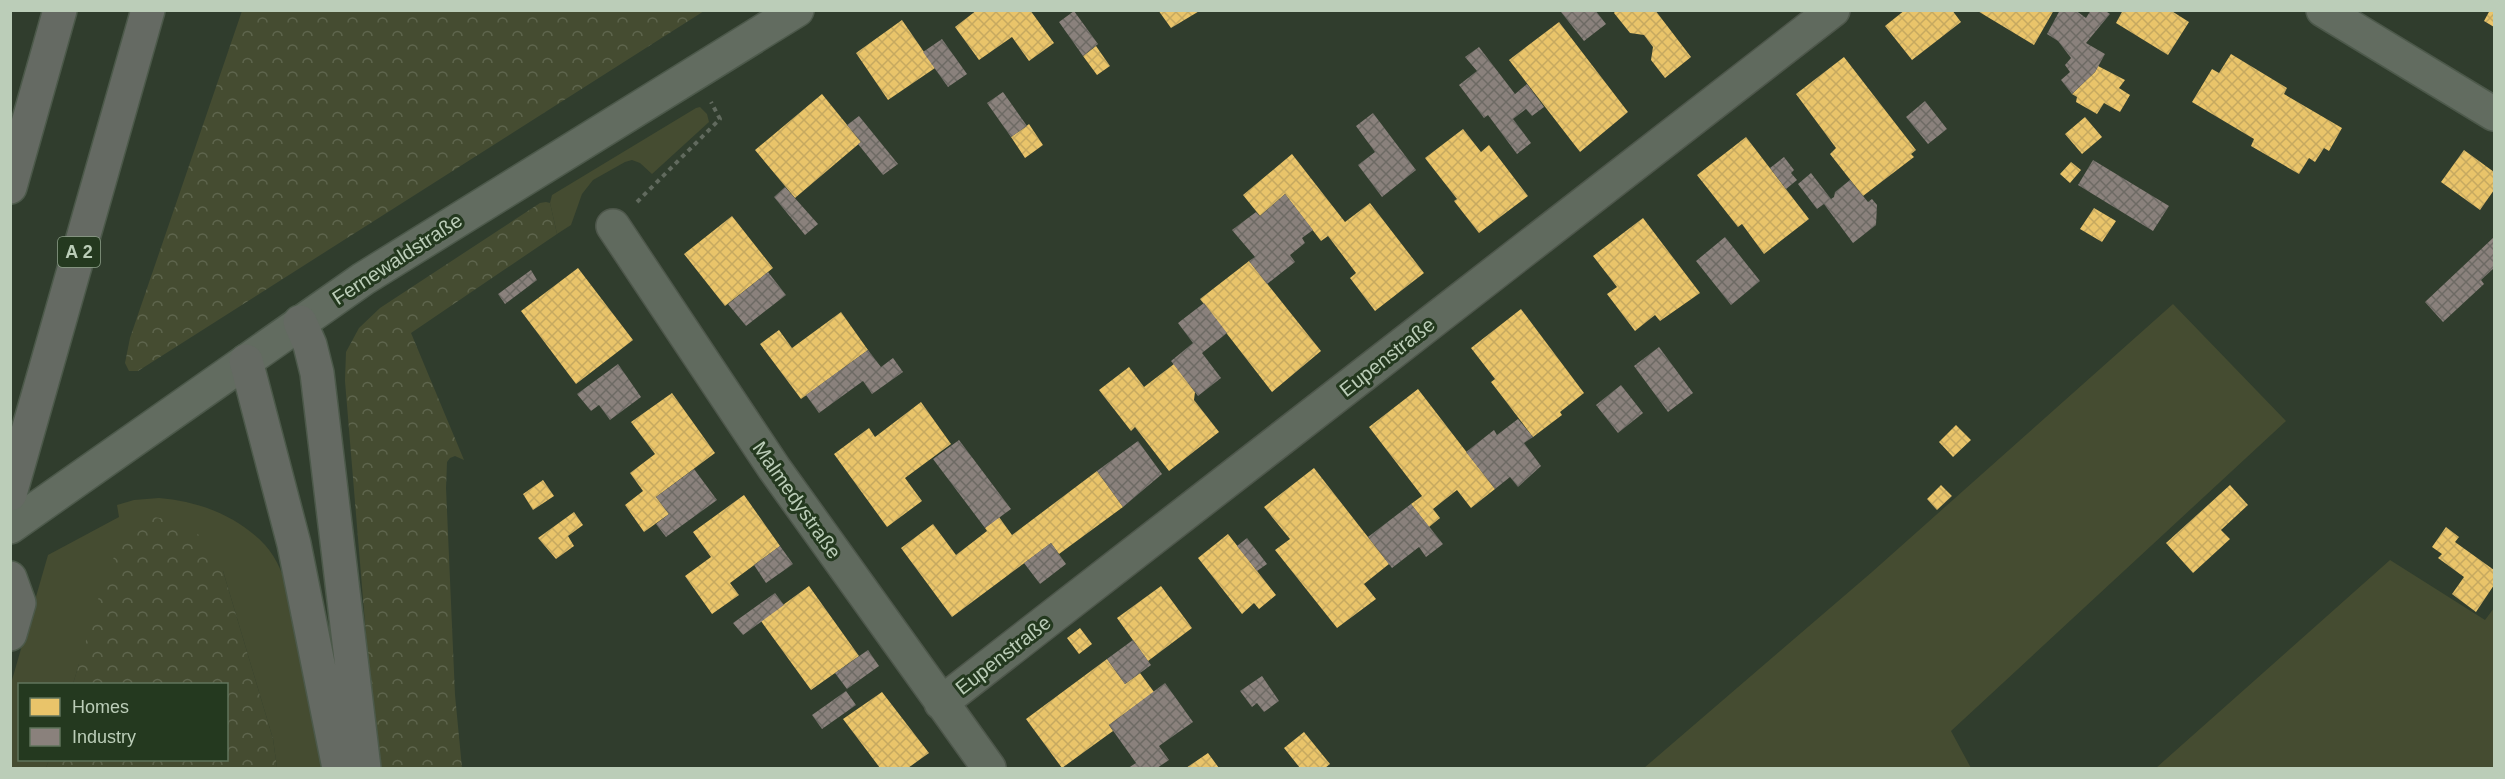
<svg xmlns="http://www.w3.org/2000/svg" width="2505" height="779" font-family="Helvetica,sans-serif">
	<defs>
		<pattern id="forest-crowns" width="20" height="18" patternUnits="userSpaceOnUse" patternTransform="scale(1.5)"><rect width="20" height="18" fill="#454c31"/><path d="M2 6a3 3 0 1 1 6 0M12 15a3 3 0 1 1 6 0" fill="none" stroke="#5e654d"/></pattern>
		<pattern id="homes-cross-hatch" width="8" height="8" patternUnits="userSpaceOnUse" patternTransform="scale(1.5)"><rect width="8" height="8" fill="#e9c46a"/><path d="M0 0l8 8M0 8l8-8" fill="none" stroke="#c6a960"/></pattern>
		<pattern id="industry-cross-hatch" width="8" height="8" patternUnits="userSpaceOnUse" patternTransform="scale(1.5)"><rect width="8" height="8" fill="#8a817c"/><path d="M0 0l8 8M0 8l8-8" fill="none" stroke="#6d6a64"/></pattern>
	</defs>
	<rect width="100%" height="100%" fill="#303d2d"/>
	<!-- green -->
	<path fill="#454c31" d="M 700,107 L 707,114 L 709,122 L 652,174 L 640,163 L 632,160 L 625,162 L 593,180 L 582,194 L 571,225 L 557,234 L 550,203 L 552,195 L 696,108 Z
		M 2173,304 L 2286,421 L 1951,731 L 1971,768 L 1644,768 L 1872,572 Z
		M 159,498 C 198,501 238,516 265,545 C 290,572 298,631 305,666 C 313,700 320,734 327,768 L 277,768 L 273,739 L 223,571 L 79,664 L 73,684 L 20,684 L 20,760 L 49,760 L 46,768 L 11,768 L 10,687 L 48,555 L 119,517 L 117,505 L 134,500 Z
		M 2390,560 L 2485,620 L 2494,608 L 2494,768 L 2156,768 Z"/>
	<!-- forest -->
	<path fill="url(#forest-crowns)" d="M 242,11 L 242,10 L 704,11 L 138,371 L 129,371 L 125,363 L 130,338 Z
		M 546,202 L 550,203 L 557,234 L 411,333 L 464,460 L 455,456 L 450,458 L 447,462 L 446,488 L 455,695 L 462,768 L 377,768 L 345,381 L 346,352 L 359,328 L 380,308 L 540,203 Z
		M 148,516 L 178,521 L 208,541 L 223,571 L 273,739 L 277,768 L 46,768 L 49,760 L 226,760 L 226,684 L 73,684 L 100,593 L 126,526 Z"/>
	<!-- homes -->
	<path fill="url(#homes-cross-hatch)" d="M 977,10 L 1030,10 L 1054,43 L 1029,61 L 1012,37 L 979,60 L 955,27 Z
		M 1158,10 L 1201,10 L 1171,28 Z
		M 1616,10 L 1655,10 L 1691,57 L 1665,78 L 1651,60 L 1653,47 L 1644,35 L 1630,33 L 1614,13 Z
		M 1905,10 L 1952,10 L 1961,22 L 1912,60 L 1885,26 Z
		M 1976,10 L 2054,10 L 2034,45 Z
		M 2123,10 L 2170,10 L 2189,22 L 2168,55 L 2116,23 Z
		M 2490,10 L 2494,10 L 2494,27 L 2484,21 Z
		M 902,20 L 935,68 L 888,100 L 856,53 Z
		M 1559,22 L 1628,112 L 1580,152 L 1509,60 Z
		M 1096,46 L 1110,66 L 1097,75 L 1083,56 Z
		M 2231,54 L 2287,88 L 2284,94 L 2342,128 L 2329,151 L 2324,148 L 2315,162 L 2309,158 L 2299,174 L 2251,146 L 2254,139 L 2192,102 L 2212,69 L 2219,73 Z
		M 1844,57 L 1916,150 L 1911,154 L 1914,157 L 1863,196 L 1830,154 L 1836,148 L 1796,94 Z
		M 2098,66 L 2125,80 L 2119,88 L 2130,95 L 2120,112 L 2104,103 L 2097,114 L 2076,102 L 2077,97 L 2072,94 L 2095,72 Z
		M 822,94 L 861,142 L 795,198 L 755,150 Z
		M 2085,117 L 2102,137 L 2082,154 L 2065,134 Z
		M 1029,124 L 1043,145 L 1025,158 L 1011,137 Z
		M 1463,129 L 1481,152 L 1489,145 L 1528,196 L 1479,233 L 1454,201 L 1457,199 L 1425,158 Z
		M 1746,137 L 1809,219 L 1764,254 L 1742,224 L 1738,227 L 1697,175 Z
		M 2464,150 L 2494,172 L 2494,190 L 2480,210 L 2441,182 Z
		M 1292,154 L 1345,222 L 1370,203 L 1424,273 L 1375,311 L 1350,278 L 1356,273 L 1328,236 L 1321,241 L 1285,194 L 1260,216 L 1243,195 Z
		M 2071,162 L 2081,170 L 2070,183 L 2060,174 Z
		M 2094,208 L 2116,221 L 2102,242 L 2080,229 Z
		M 732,216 L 773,268 L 725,306 L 684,254 Z
		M 1643,218 L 1700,293 L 1660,321 L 1655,315 L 1635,331 L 1607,294 L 1617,287 L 1593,256 Z
		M 1249,261 L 1321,351 L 1272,392 L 1200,299 Z
		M 578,268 L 633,340 L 576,384 L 521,311 Z
		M 1521,309 L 1584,393 L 1560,412 L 1562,415 L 1533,437 L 1491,382 L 1495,379 L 1471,348 Z
		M 841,312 L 868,350 L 801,399 L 760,344 L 779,330 L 792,348 Z
		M 1174,364 L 1195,392 L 1194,400 L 1219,432 L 1169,471 L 1135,427 L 1131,431 L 1099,390 L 1129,367 L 1144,387 Z
		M 1418,389 L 1495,489 L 1471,508 L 1457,490 L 1433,509 L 1440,518 L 1429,527 L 1411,504 L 1422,496 L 1369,427 Z
		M 672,393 L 715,453 L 656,497 L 669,514 L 644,532 L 625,505 L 643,491 L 630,473 L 655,454 L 631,422 Z
		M 921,402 L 951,444 L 905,478 L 922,501 L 887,527 L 834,454 L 869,428 L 875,437 Z
		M 1956,425 L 1971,440 L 1953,457 L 1939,442 Z
		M 1314,468 L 1389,564 L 1364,584 L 1376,599 L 1337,628 L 1275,550 L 1290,539 L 1264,507 Z
		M 1097,471 L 1123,507 L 1059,554 L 1051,543 L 952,617 L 901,548 L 933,524 L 956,555 L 987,531 L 985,528 L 999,517 L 1012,535 Z
		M 543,480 L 554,496 L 533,510 L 523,494 Z
		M 1941,485 L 1952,496 L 1937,510 L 1927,499 Z
		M 2230,485 L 2248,505 L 2221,530 L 2230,539 L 2193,573 L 2166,543 Z
		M 744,495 L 780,546 L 730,583 L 739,595 L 712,614 L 685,576 L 711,557 L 693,532 Z
		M 574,512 L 583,525 L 568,536 L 574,546 L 556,559 L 538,538 Z
		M 2446,527 L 2459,537 L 2455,542 L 2494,570 L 2494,585 L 2476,612 L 2452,594 L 2464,577 L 2438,558 L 2442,554 L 2432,547 Z
		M 1228,534 L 1276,595 L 1259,609 L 1254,603 L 1242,614 L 1198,558 Z
		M 809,586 L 859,656 L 811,690 L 761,621 Z
		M 1161,586 L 1192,628 L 1148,661 L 1117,618 Z
		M 1080,628 L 1092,644 L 1079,654 L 1067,638 Z
		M 1107,659 L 1125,684 L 1140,673 L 1154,692 L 1109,725 L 1113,731 L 1062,768 L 1026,719 Z
		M 882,692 L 929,753 L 908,768 L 880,768 L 843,719 Z
		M 1304,732 L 1330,764 L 1325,768 L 1300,768 L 1284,748 Z
		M 1208,753 L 1219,768 L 1186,768 Z"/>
	<!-- industry -->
	<path fill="url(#industry-cross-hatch)" d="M 1563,10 L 1595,10 L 1606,24 L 1584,41 L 1561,12 Z
		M 2060,10 L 2075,10 L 2086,18 L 2091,10 L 2104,10 L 2110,14 L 2086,43 L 2105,54 L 2095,72 L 2072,94 L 2061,80 L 2070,72 L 2065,65 L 2071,58 L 2058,41 L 2047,34 Z
		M 1074,11 L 1098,44 L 1083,56 L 1059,22 Z
		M 942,39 L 967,74 L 948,87 L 923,52 Z
		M 1479,47 L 1515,94 L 1527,84 L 1544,107 L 1532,116 L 1526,109 L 1513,119 L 1531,143 L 1517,154 L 1488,115 L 1484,118 L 1459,85 L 1477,71 L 1465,57 Z
		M 1003,92 L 1027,126 L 1011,137 L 987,103 Z
		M 1925,101 L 1947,129 L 1928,144 L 1906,117 Z
		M 1373,113 L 1416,170 L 1382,197 L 1358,165 L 1375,152 L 1356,126 Z
		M 859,116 L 898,164 L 883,175 L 858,144 L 861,142 L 847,125 Z
		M 1784,157 L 1794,170 L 1791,173 L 1797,180 L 1786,189 L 1770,168 Z
		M 2093,160 L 2169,206 L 2153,231 L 2078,185 Z
		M 1811,173 L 1831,199 L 1834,197 L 1835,192 L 1850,180 L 1868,202 L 1872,199 L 1877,205 L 1876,225 L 1853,243 L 1824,204 L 1817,209 L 1798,184 Z
		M 785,187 L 818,224 L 805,235 L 774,197 Z
		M 1285,194 L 1313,230 L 1302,238 L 1305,243 L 1290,255 L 1295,262 L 1267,284 L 1249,261 L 1255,257 L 1232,230 L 1256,212 L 1260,216 Z
		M 1725,237 L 1760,281 L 1731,305 L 1696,261 Z
		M 2494,237 L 2494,268 L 2481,280 L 2484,284 L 2443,322 L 2425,302 Z
		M 531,270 L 537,280 L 505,304 L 498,294 Z
		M 768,272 L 786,295 L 746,326 L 728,304 Z
		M 1204,303 L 1227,333 L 1202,353 L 1221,378 L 1198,396 L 1171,361 L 1193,343 L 1178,323 Z
		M 1659,347 L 1693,393 L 1668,412 L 1634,366 Z
		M 868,350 L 881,367 L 893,358 L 903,372 L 872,394 L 863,381 L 819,413 L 806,395 Z
		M 618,364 L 641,397 L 610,420 L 599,405 L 591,411 L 577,394 Z
		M 1621,385 L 1643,413 L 1618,433 L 1596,405 Z
		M 1518,419 L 1533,437 L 1524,443 L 1541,466 L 1518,487 L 1510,477 L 1495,489 L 1466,452 L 1494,430 L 1497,435 Z
		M 959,440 L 1011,509 L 985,528 L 933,459 Z
		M 1138,441 L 1162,474 L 1123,507 L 1097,471 Z
		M 694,469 L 717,500 L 666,537 L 656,524 L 669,514 L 656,497 Z
		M 1411,504 L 1443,544 L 1426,557 L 1419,547 L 1392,568 L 1368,537 Z
		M 1247,538 L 1267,564 L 1257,571 L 1237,546 Z
		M 1051,543 L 1066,564 L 1040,584 L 1024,563 Z
		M 780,546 L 793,564 L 766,583 L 754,565 Z
		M 775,593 L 784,605 L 743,635 L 733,623 Z
		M 1133,640 L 1151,665 L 1125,684 L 1107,659 Z
		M 868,650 L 879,666 L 847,689 L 835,673 Z
		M 1262,676 L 1279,701 L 1264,712 L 1257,703 L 1252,707 L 1240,691 Z
		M 1165,683 L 1193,722 L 1159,746 L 1169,760 L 1157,768 L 1128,768 L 1136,763 L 1109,725 Z
		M 846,691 L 856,705 L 822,729 L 812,715 Z"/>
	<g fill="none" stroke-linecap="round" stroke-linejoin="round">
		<!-- minor casing -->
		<g stroke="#4e574b" stroke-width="36">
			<path id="minor" d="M 613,226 L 774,468 L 989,768
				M 941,703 L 1833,10"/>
		</g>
		<!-- major casing -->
		<g stroke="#4d594b" stroke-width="36">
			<path id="major" d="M 2323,10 L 2494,114
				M 10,527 L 363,279 L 797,10"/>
		</g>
		<!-- highway casing -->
		<g stroke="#4c594a" stroke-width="36">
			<path id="highway" d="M 10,187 L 60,10
				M 300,322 L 310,345 L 317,373 L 364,768
				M 246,361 L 294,544 L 339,768
				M 10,494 L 148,10
				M 10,578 L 19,603 L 10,634"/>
		</g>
		<!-- path -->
		<path stroke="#616a5e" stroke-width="4" stroke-dasharray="4.5 4.5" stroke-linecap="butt" d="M 637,202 L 720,119 L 711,102"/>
		<!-- minor -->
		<use href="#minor" stroke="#606a5e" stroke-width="33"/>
		<!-- major -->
		<use href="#major" stroke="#626c60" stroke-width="33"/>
		<!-- highway -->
		<use href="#highway" stroke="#656a63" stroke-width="33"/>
	</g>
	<g text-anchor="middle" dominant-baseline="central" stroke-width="6" stroke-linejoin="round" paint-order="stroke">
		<!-- shield labels -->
		<rect fill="#24391f" stroke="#8ea18a" stroke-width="1.5" x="58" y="237" width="42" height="30" rx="4.5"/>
		<g font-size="18" font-weight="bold" fill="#bbcdb8">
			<text x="79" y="252">A 2</text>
		</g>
		<!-- street labels -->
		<g font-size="20" fill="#bbcdb8" stroke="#24391f">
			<text transform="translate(397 259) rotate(-33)">Fernewaldstraße</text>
			<text transform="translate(1387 357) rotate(-38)">Eupenstraße</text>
			<text transform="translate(797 500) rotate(55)">Malmedystraße</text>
			<text transform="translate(1003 655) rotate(-38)">Eupenstraße</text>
		</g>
	</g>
	<!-- border -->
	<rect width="2505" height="779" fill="none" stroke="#bbcdb8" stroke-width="24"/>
	<!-- legend -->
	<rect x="18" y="683" width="210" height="78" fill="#24391f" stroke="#60745c" stroke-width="1.5"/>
	<rect x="30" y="698" width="30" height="18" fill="#e9c46a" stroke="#60745c" stroke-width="1.5"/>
	<text x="72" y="713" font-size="18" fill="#bbcdb8">Homes</text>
	<rect x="30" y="728" width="30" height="18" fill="#8a817c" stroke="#60745c" stroke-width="1.5"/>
	<text x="72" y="743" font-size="18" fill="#bbcdb8">Industry</text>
</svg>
